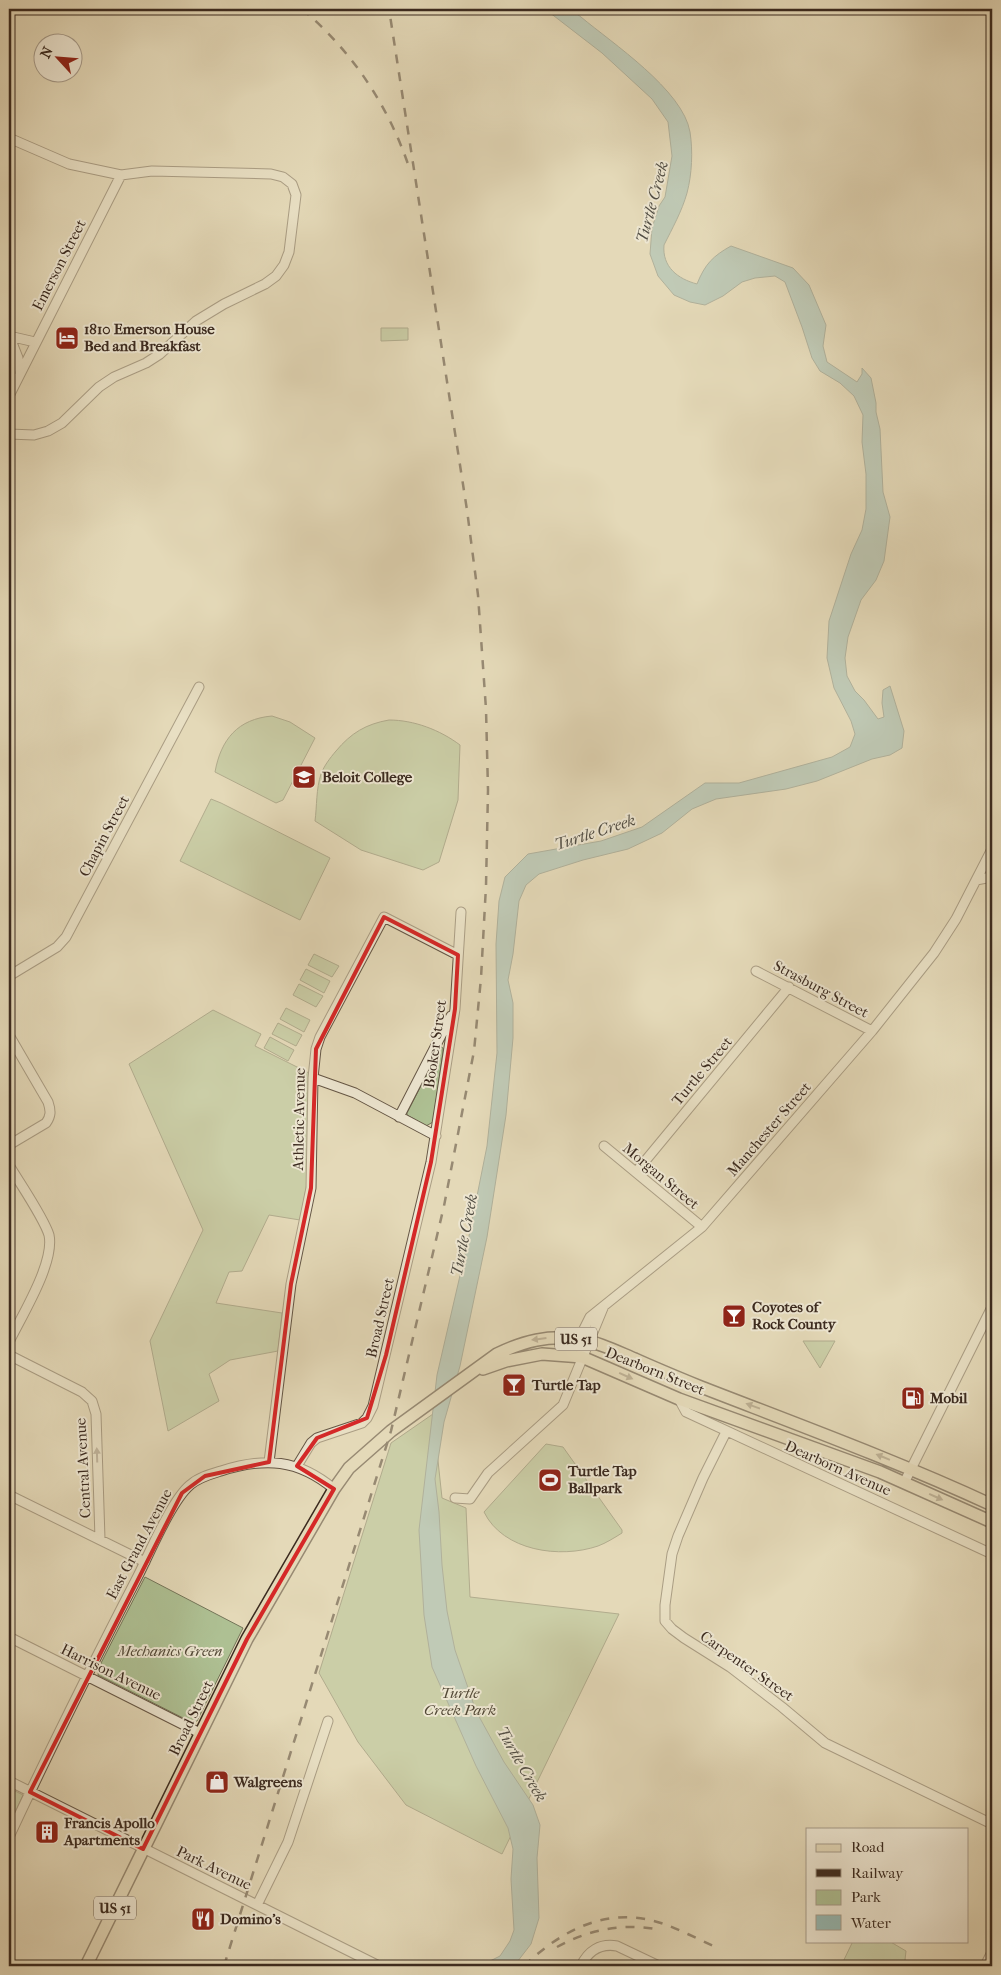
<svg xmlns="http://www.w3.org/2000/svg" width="1001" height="1975" font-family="'IM FELL French Canon',serif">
	<rect width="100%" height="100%" fill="#e4d9b8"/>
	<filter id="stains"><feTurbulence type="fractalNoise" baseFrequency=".004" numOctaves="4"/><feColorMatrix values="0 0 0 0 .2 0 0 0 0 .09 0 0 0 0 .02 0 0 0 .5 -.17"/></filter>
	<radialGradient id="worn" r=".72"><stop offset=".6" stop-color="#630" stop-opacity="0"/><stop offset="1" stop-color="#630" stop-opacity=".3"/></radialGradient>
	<!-- green -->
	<path fill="#aec093" stroke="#747559" d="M 381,328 L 408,328 L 408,340 L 381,341 Z
		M 272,716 L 290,722 L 315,738 L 283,800 L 276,803 L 215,772 C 221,739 238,719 272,716 Z
		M 389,720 C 414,720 440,730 460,745 L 458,800 L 439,862 L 423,870 L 361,850 L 315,821 C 317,806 316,789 321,774 C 324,766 330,758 336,751 C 351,733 366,724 389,720 Z
		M 211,799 L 221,803 L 330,858 L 300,920 L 180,861 Z
		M 314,954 L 339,966 L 332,977 L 308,965 Z
		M 306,969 L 330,981 L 324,993 L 300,980 Z
		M 299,984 L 323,996 L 316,1007 L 293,995 Z
		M 286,1008 L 310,1020 L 304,1032 L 280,1019 Z
		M 213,1010 L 261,1034 L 255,1046 L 309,1073 L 307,1183 L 300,1220 L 269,1215 L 242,1271 L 229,1272 L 216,1303 L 282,1313 L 278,1351 L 230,1360 L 209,1374 L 219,1401 L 168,1431 L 150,1341 L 203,1230 L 129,1064 Z
		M 278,1023 L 302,1035 L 296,1046 L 272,1034 Z
		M 270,1037 L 294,1050 L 288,1061 L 264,1048 Z
		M 441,1047 L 443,1048 L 443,1052 L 433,1122 L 426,1126 L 407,1115 L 407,1113 Z
		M 803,1341 L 835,1341 L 820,1368 Z
		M 433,1414 L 442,1498 L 466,1508 L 470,1597 L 619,1614 L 502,1854 L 406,1805 L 358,1742 L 319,1673 L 391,1443 Z
		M 546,1444 L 563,1447 L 622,1530 L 622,1533 C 614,1538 606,1543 598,1546 C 560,1559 503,1551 484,1512 Z
		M 145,1577 L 243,1628 L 197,1721 L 189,1721 L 98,1675 L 99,1667 Z
		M 9,1788 L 23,1795 L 9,1826 Z
		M 853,1941 L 889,1941 L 906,1951 L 905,1960 L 919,1966 L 841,1966 Z"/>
	<!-- water -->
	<path fill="#96b9b3" stroke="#728078" d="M 545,9 L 570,9 L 581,17 C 612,43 683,90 690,132 C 693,151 692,174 687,193 C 682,211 672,229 664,245 C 662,267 678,279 697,284 C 705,264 713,256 731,246 L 793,268 L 809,285 L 826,325 L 823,346 L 827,362 L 857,382 L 862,374 L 862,368 L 871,378 L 876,403 L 876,412 L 880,429 L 883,492 L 890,517 L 884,561 L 876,580 L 861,600 L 848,637 L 845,658 L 847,676 L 855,691 L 864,700 L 878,719 L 884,717 L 882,703 L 883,690 L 890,686 L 904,731 L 902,748 L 890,755 L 872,759 L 817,781 L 786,789 L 716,799 L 692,809 L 662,833 L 628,849 L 583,860 L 539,874 L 526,885 L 519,901 L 513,954 L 508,980 L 513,1003 L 513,1038 L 506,1115 L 487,1237 L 460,1366 L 444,1422 L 435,1479 L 439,1512 L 442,1565 L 447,1611 L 455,1650 L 476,1711 L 504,1762 L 533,1805 L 540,1825 L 537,1858 L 539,1918 L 531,1944 L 514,1966 L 485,1966 L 488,1962 L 500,1956 L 510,1941 L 514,1930 L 511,1879 L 513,1849 L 508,1828 L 476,1766 L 432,1667 L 424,1615 L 419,1530 L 437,1375 L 468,1241 L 487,1146 L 497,1053 L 496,944 L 499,901 L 505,877 L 528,854 L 601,841 L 642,827 L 705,783 L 739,783 L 832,757 L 850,747 L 855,734 L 851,721 L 834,688 L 827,658 L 829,621 L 851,554 L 862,530 L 866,509 L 866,474 L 862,442 L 863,415 L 854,396 L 840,383 L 820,371 L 812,358 L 802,327 L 785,282 L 775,276 L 755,278 L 742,282 L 723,296 L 705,305 L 690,302 L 674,295 L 658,276 L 650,254 L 652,228 L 659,206 L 665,197 L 672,156 L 668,122 L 652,99 L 602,53 Z"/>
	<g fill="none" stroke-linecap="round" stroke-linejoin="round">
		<!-- minor casing -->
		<g stroke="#655645" stroke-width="11">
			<path id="minor" d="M 9,138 L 69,164 L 121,175 L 152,171 L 271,174 L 283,177 L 292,184 L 296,195 L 289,252 L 284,265 L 276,276 L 265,284 L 224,304 L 196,321 L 160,354 L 146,363 L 114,377 L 99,387 L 62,423 L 48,431 L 34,435 L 9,434
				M 9,335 L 18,358 L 20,373
				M 9,336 L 35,342
				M 9,396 L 121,175
				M 976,880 L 992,877
				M 756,971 L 872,1031
				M 9,976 L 57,947 L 66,937 L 199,687
				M 9,1035 L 48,1102 C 51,1111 51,1116 46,1123 L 9,1145
				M 313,1078 L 355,1093 L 436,1136
				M 399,1117 L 451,1016
				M 604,1146 L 702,1227
				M 9,1165 C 19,1182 44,1218 49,1235 C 55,1263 21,1317 9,1342
				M 636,1172 L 789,987
				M 9,1355 L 82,1392 L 92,1401 L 96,1414 L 100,1539
				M 582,1357 L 579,1339 L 590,1317 L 702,1227 L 872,1031 L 934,953 L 956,919 L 992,849
				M 679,1399 L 686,1412 L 992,1554
				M 726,1432 L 703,1478 L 678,1536 L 672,1554 L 665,1605 L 665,1621 L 672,1629 L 684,1638 L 730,1667 L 782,1707 L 825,1743 L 992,1824
				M 269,1462 L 291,1284 L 311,1188 L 313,1078 L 316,1049 L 320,1037 L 384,917 L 458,955
				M 297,1466 L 311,1443 L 317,1438 L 362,1423 L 367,1418 L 373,1406 L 431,1162 L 455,1009 L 461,912
				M 904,1483 L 992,1307
				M 9,1495 L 145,1562
				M 455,1498 L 470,1499 L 488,1473 L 563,1405 L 603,1308
				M 9,1637 L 200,1733
				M 9,1781 L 379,1966
				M 9,1837 C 50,1749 93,1663 138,1576 C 150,1552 172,1500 190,1485 C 199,1477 211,1474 221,1471 C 265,1457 298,1459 334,1489
				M 257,1905 L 288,1842 L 328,1721
				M 581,1966 C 588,1951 600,1943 617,1946 L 659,1966
				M 985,1966 L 992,1952"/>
		</g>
		<!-- major casing -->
		<g stroke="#3b2a1f" stroke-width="14">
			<path id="major" d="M 483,1369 L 506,1361 L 542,1354 L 582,1357 L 679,1399 L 880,1472 L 992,1522
				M 86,1966 L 247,1639 L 334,1489 L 349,1468 L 391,1431 L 497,1354 C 524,1341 548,1335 578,1339 C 598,1342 616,1351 635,1359 C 657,1369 679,1378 701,1387 C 799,1425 897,1461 992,1505"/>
		</g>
		<!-- minor -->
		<use href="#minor" stroke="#ede6d1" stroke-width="9"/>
		<!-- major -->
		<use href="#major" stroke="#e4d9b8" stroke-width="11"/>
		<!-- rail -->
		<path stroke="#3b2a1f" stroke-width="2.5" stroke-dasharray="9 9" stroke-linecap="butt" d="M 302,9 C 352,51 388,105 409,167
			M 557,1947 C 588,1930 621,1923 656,1929
			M 224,1966 L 391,1431 L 444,1206 L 474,1051 L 481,978 L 486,886 L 488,790 L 486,709 L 478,595 L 467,510 L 389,9
			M 524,1966 C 563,1929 609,1905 664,1924 C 683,1931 702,1941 720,1949"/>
	</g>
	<!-- one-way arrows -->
	<defs><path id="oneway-solid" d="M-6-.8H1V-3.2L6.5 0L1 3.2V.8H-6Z" transform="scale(1.25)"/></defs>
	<g fill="#90826c">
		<use href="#oneway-solid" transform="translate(539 1339) rotate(173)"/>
		<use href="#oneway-solid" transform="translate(626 1376) rotate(24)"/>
		<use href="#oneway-solid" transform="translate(753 1406) rotate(-160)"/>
		<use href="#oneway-solid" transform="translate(883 1457) rotate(-158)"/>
		<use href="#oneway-solid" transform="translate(936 1497) rotate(24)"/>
	</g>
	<use fill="#948878" href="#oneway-solid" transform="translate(97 1455) rotate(-92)"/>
	<!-- marked area -->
	<path d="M0 0H1001V1975H0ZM 384,917 L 458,955 L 455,1009 L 431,1162 L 386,1355 L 367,1418 L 317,1438 L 297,1466 L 334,1489 L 247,1639 L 143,1849 L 30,1792 L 182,1493 L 205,1476 L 269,1462 L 291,1284 L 311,1188 L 316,1049 Z" fill="#e4d9b8" fill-opacity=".55" fill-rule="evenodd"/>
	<path fill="none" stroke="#d62828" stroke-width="4" stroke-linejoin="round" d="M 384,917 L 458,955 L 455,1009 L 431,1162 L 386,1355 L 367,1418 L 317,1438 L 297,1466 L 334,1489 L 247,1639 L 143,1849 L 30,1792 L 182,1493 L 205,1476 L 269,1462 L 291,1284 L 311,1188 L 316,1049 Z"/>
	<!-- icons -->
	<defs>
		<g id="hotel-square" transform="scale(1.25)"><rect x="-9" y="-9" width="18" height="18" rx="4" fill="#8f2418" stroke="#ede6d1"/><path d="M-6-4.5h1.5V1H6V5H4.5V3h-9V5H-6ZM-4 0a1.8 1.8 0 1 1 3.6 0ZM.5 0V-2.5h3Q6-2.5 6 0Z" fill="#fff"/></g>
		<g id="university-square" transform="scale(1.25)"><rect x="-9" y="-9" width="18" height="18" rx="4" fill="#8f2418" stroke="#ede6d1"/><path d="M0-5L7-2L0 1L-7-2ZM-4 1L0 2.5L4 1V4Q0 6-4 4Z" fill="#fff"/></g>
		<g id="bar-square" transform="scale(1.25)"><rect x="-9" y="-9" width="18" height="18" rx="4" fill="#8f2418" stroke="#ede6d1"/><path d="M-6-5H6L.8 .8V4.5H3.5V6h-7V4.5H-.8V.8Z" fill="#fff"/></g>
		<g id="fuel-square" transform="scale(1.25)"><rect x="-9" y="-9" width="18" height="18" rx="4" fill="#8f2418" stroke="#ede6d1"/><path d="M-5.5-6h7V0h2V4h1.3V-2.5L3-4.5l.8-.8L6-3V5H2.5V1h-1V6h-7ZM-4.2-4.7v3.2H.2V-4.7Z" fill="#fff"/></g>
		<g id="stadium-square" transform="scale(1.25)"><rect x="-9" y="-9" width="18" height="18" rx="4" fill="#8f2418" stroke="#ede6d1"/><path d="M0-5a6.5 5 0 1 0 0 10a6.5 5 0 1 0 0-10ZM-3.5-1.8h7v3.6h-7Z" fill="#fff"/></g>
		<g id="shop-square" transform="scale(1.25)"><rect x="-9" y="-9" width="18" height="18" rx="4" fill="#8f2418" stroke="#ede6d1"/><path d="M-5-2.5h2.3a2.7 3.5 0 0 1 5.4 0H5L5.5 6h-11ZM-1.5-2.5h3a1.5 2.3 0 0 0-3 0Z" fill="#fff"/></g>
		<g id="building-square" transform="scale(1.25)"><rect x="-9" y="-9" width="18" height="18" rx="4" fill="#8f2418" stroke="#ede6d1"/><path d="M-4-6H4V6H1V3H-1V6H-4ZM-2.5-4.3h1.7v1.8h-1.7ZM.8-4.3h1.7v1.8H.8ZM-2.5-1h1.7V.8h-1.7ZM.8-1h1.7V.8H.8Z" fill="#fff"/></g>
		<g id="restaurant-square" transform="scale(1.25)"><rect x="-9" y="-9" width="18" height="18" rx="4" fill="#8f2418" stroke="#ede6d1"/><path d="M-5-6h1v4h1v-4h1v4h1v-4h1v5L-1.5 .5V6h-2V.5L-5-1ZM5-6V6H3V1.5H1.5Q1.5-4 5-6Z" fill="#fff"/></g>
	</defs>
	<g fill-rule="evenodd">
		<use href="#hotel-square" x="67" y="338"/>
		<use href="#university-square" x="304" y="777"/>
		<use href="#bar-square" x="734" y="1316"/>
		<use href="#bar-square" x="514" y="1385"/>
		<use href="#fuel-square" x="913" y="1398"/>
		<use href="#stadium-square" x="550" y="1480"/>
		<use href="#shop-square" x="217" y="1782"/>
		<use href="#building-square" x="47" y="1832"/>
		<use href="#restaurant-square" x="203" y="1919"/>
	</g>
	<g text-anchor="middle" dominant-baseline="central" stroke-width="4" stroke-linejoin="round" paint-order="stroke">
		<!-- shield labels -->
		<g fill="#ede6d1" stroke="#706254" stroke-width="1">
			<rect x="555" y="1327.5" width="42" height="23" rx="4"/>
			<rect x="94" y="1896.5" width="42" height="23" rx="4"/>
		</g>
		<g font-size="14" font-weight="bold" fill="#3b2a1f">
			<text x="576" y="1339">US 51</text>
			<text x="115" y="1908">US 51</text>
		</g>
		<!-- street labels -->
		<g font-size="15" fill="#3b2a1f" stroke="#ede6d1">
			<text transform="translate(59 265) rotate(-63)">Emerson Street</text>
			<text transform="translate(104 836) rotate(-62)">Chapin Street</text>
			<text transform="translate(821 989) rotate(28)">Strasburg Street</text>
			<text transform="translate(435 1044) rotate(-82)">Booker Street</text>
			<text transform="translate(702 1071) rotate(-50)">Turtle Street</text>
			<text transform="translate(299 1119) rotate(-89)">Athletic Avenue</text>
			<text transform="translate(769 1129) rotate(-49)">Manchester Street</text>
			<text transform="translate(661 1176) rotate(40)">Morgan Street</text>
			<text transform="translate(380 1318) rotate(-77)">Broad Street</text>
			<text transform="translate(655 1371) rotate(22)">Dearborn Street</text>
			<text transform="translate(83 1468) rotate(-93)">Central Avenue</text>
			<text transform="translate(838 1468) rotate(24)">Dearborn Avenue</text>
			<text transform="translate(139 1544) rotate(-62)">East Grand Avenue</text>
			<text transform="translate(747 1666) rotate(35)">Carpenter Street</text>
			<text transform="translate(111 1672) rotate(26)">Harrison Avenue</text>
			<text transform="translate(191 1718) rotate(-64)">Broad Street</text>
			<text transform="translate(214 1868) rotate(26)">Park Avenue</text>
		</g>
		<!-- poi labels -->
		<g font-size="15" font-weight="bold" fill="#3b2a1f" stroke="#ede6d1" text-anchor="start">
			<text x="84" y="329">1810 Emerson House<tspan x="84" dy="17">Bed and Breakfast</tspan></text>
			<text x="322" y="777">Beloit College</text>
			<text x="752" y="1307">Coyotes of<tspan x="752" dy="17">Rock County</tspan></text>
			<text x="532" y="1385">Turtle Tap</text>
			<text x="930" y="1398">Mobil</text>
			<text x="568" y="1471">Turtle Tap<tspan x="568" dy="17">Ballpark</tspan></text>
			<text x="234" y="1782">Walgreens</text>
			<text x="64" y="1823">Francis Apollo<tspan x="64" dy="17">Apartments</tspan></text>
			<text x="220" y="1919">Domino's</text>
		</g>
		<!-- park labels -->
		<g font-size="15" font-style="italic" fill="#524836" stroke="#ede6d1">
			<text x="170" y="1651">Mechanics Green</text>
			<text x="460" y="1693">Turtle<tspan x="460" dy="17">Creek Park</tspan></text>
		</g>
		<!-- water labels -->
		<g font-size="16" font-style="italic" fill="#524e44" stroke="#ede6d1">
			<text transform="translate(652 202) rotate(-75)">Turtle Creek</text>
			<text transform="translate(595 832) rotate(-18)">Turtle Creek</text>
			<text transform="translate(464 1235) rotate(-79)">Turtle Creek</text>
			<text transform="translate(522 1764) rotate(60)">Turtle Creek</text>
		</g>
	</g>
	<!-- margin -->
	<rect width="1001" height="1975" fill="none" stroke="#e4d9b8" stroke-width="30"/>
	<rect x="10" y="10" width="981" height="1955" fill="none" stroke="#3b2a1f" stroke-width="2.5"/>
	<rect x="15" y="15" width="971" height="1945" fill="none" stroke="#3b2a1f"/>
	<!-- legend -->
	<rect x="806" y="1828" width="162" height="115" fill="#ede6d1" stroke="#a69b8a"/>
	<rect x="816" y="1844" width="25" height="8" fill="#e4d9b8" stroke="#a69b8a"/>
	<text x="851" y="1852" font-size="15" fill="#3b2a1f">Road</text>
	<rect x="816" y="1869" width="25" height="8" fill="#3b2a1f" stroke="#a69b8a"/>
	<text x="851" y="1878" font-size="15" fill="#3b2a1f">Railway</text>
	<rect x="816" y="1890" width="25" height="15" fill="#aec093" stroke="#a69b8a"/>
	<text x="851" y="1902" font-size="15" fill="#3b2a1f">Park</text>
	<rect x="816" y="1915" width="25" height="15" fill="#96b9b3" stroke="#a69b8a"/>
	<text x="851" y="1928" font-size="15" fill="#3b2a1f">Water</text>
	<!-- north arrow -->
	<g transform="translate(58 58) rotate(296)"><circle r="24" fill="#ede6d1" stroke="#a69b8a"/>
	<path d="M0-4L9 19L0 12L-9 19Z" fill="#8f2418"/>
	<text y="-8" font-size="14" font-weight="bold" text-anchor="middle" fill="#3b2a1f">N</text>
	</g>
	<rect width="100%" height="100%" filter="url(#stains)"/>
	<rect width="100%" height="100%" fill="url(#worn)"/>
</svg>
